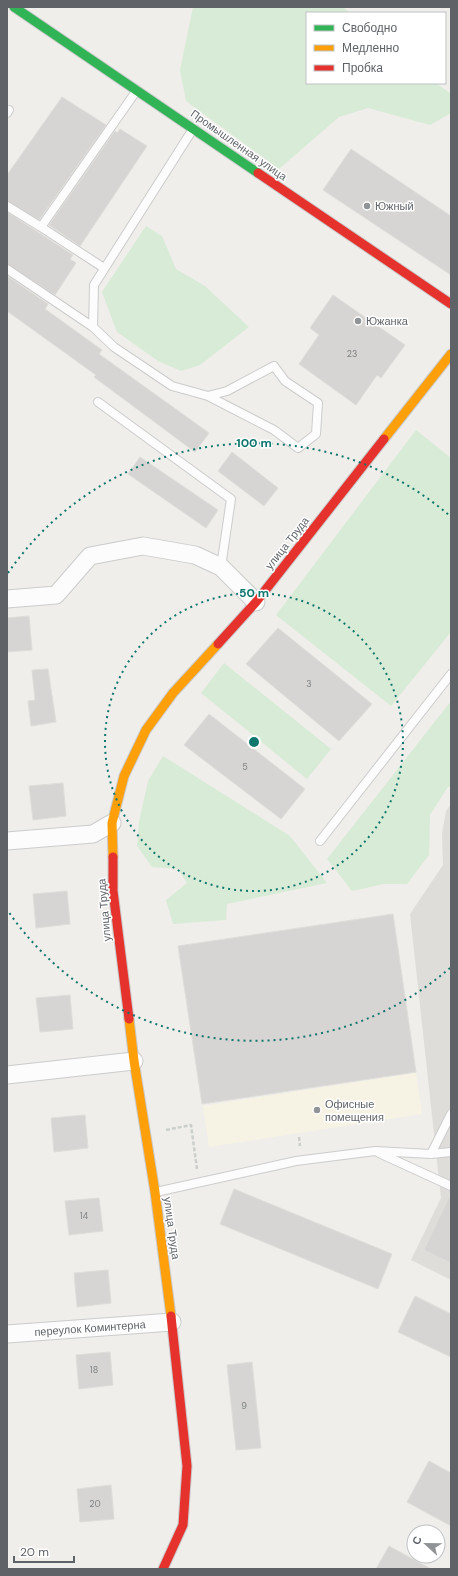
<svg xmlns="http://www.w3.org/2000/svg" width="458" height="1576" font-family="'DM Sans',sans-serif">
	<rect width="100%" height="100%" fill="#efeeea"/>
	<!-- commercial -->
	<path fill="#f7f3e4" d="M 416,1073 L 422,1114 L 209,1147 L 203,1106 Z"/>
	<!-- industrial -->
	<path fill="#dfddda" d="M 451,804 L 451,1280 L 411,1260 L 441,1198 L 410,914 L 443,865 L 442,834 L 446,811 Z"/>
	<!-- green -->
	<path fill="#d8ebd6" d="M 193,7 L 343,7 L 350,13 L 307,13 L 307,83 L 436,83 L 451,94 L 451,113 L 430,125 L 368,108 L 339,117 L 279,169 L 186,101 L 180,70 Z
		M 146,226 L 162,236 L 176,269 L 205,286 L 249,327 L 200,365 L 181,371 L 158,361 L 117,332 L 102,292 Z
		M 416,430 L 451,458 L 451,632 L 391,706 L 276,615 Z
		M 224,663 L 331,749 L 307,779 L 201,693 Z
		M 451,701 L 451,787 L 448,787 L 430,815 L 429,855 L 407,884 L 384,884 L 352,891 L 327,859 Z
		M 163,756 L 290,836 L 327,883 L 227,904 L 226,920 L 173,924 L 166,900 L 187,883 L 178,869 L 152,867 L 137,846 L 139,822 L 148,781 Z"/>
	<!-- building -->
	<path fill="#d6d5d3" stroke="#deddd9" d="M 62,97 L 106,125 L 39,220 L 7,201 L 7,175 Z
		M 120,129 L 147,146 L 80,246 L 49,225 L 115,131 L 117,133 Z
		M 351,149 L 451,216 L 451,275 L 323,190 Z
		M 7,212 L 73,255 L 70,259 L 76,263 L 55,295 L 7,264 Z
		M 7,276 L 48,304 L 45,309 L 102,350 L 99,354 L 209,433 L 195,452 L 94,377 L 96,375 L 7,311 Z
		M 333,295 L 405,345 L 381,378 L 377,375 L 356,405 L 299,364 L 319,335 L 310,328 Z
		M 232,452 L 278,488 L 264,506 L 218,471 Z
		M 140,457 L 218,510 L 206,528 L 128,474 Z
		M 29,616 L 32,650 L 7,652 L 7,618 Z
		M 278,628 L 372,704 L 339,741 L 246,664 Z
		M 48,669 L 56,722 L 31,726 L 28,701 L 35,700 L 32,670 Z
		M 209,714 L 305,789 L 281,819 L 184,745 Z
		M 63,783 L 66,816 L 33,820 L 29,786 Z
		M 67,891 L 70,924 L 36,928 L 33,894 Z
		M 393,914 L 416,1072 L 202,1104 L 178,946 Z
		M 70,995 L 73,1029 L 40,1032 L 36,998 Z
		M 85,1115 L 88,1148 L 54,1152 L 51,1118 Z
		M 234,1189 L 392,1254 L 378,1289 L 220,1224 Z
		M 451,1193 L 451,1263 L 424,1250 Z
		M 99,1198 L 103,1231 L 69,1235 L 65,1201 Z
		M 108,1270 L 111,1303 L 77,1307 L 74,1273 Z
		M 415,1296 L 451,1314 L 451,1357 L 398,1332 Z
		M 110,1352 L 113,1385 L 79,1389 L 76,1355 Z
		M 252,1362 L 261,1448 L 236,1450 L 227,1365 Z
		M 429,1461 L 451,1473 L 451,1526 L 407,1502 Z
		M 111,1485 L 114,1519 L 80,1522 L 77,1489 Z
		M 389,1546 L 431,1569 L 376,1569 Z"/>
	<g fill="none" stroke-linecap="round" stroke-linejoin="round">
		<!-- lane casing -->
		<g stroke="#cbcccc" stroke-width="10">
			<path id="lane" d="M 7,113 L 9,110
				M 193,129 L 94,285 L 93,327 L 114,347 L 172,386 L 208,396 L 274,430 L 298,448 L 316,434 L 318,403 L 285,381 L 274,366 L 227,391 L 208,396
				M 7,206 L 41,227
				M 104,268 L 41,227 L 137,90
				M 7,269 L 93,327
				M 98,402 L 231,499 L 221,567
				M 320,841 L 451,674
				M 379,1153 L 451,1186
				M 431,1154 L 451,1114
				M 156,1192 L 296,1161 L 375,1151 L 431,1154 L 451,1152"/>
		</g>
		<!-- street casing -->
		<g stroke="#cbcccc" stroke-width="19">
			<path id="street" d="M 7,599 L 56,595 L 90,556 L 143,546 L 195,555 L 221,567 L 256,602
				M 7,841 L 93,834 L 112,823
				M 7,1075 L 134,1061
				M 7,1334 L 172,1322"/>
		</g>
		<!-- fast casing -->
		<g stroke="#cacacb" stroke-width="11">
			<path id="fast" d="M 14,7 L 258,173"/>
		</g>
		<!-- slow casing -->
		<g stroke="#cacacb" stroke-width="11">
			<path id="slow" d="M 384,439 L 451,354
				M 113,857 L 112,823 L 124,776 L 146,730 L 173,693 L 218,644
				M 129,1019 L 134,1061 L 155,1192 L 171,1316"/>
		</g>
		<!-- jam casing -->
		<g stroke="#cacacb" stroke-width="11">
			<path id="jam" d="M 258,173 L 451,304
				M 218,644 L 256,602 L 384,439
				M 113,857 L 113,891 L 129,1019
				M 163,1569 L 183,1525 L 187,1466 L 171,1316"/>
		</g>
		<!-- path -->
		<path stroke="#cacfcc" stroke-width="2.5" stroke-dasharray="4 2" stroke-linecap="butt" d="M 166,1130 L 191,1125 L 197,1169
			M 299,1137 L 300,1146"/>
		<!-- lane -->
		<use href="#lane" stroke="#fdfcfc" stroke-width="8"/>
		<!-- street -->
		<use href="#street" stroke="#fdfcfc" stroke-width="17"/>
		<!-- fast -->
		<use href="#fast" stroke="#30b455" stroke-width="9"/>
		<!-- slow -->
		<use href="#slow" stroke="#ff9f0a" stroke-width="9"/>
		<!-- jam -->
		<use href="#jam" stroke="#e5322d" stroke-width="9"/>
	</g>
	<!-- distance rings -->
	<g fill="none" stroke="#0f766e" stroke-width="2" stroke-dasharray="2 4">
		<circle cx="254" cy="742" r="149"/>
		<path d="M450 968A299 299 0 0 1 8 911M8 573A299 299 0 0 1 450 516"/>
	</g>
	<!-- markers -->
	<g fill="#919496" stroke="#fff" stroke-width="1.5">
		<circle cx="367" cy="206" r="4"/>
		<circle cx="358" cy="321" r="4"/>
		<circle cx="317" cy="1110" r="4"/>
	</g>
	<g text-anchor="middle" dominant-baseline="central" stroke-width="3" stroke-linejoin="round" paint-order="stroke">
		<!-- number labels -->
		<g font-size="9" fill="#7e8184">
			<text x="352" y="354">23</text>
			<text x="309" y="684">3</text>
			<text x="245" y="767">5</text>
			<text x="84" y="1216">14</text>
			<text x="94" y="1370">18</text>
			<text x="244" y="1406">9</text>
			<text x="95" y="1504">20</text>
		</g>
		<!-- street labels -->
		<g font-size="11" fill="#5f6368" stroke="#fff">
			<text transform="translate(239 145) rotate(35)">Промышленная улица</text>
			<text transform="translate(287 543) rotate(-52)">улица Труда</text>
			<text transform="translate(104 910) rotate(-95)">улица Труда</text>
			<text transform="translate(172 1228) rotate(82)">улица Труда</text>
			<text transform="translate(90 1328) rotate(-4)">переулок Коминтерна</text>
		</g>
		<!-- poi labels -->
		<g font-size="11" fill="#5f6368" stroke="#fff" text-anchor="start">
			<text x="375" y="206">Южный</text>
			<text x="366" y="321">Южанка</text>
			<text x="325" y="1104">Офисные<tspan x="325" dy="13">помещения</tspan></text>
		</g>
	</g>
	<circle cx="254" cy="742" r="6" fill="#0f766e" stroke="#fff" stroke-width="2"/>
	<g font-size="12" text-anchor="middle" font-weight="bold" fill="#0f766e" stroke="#fff" stroke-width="3" stroke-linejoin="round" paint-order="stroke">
		<text x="254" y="447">100 m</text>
		<text x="254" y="597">50 m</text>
	</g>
	<!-- border -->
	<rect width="458" height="1576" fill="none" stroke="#5f6368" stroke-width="16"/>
	<!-- legend -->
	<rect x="306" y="12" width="140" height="72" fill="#ffffff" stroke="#bfc1c3"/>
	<rect x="314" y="25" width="20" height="6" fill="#30b455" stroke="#bfc1c3"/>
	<text x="342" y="32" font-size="12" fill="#5f6368">Свободно</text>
	<rect x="314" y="45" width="20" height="6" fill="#ff9f0a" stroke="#bfc1c3"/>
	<text x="342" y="52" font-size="12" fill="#5f6368">Медленно</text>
	<rect x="314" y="65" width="20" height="6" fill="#e5322d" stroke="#bfc1c3"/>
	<text x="342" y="72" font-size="12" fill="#5f6368">Пробка</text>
	<!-- north arrow -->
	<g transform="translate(426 1544) rotate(292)"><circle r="19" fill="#ffffff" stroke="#bfc1c3"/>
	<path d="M0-3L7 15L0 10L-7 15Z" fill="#919496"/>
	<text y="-6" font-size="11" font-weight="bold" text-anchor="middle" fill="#5f6368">С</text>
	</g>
	<!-- scale -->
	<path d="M14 1556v6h60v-6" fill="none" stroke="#5f6368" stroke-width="2"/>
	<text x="20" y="1556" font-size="12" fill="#5f6368" stroke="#ffffff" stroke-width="3" paint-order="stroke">20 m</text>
</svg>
